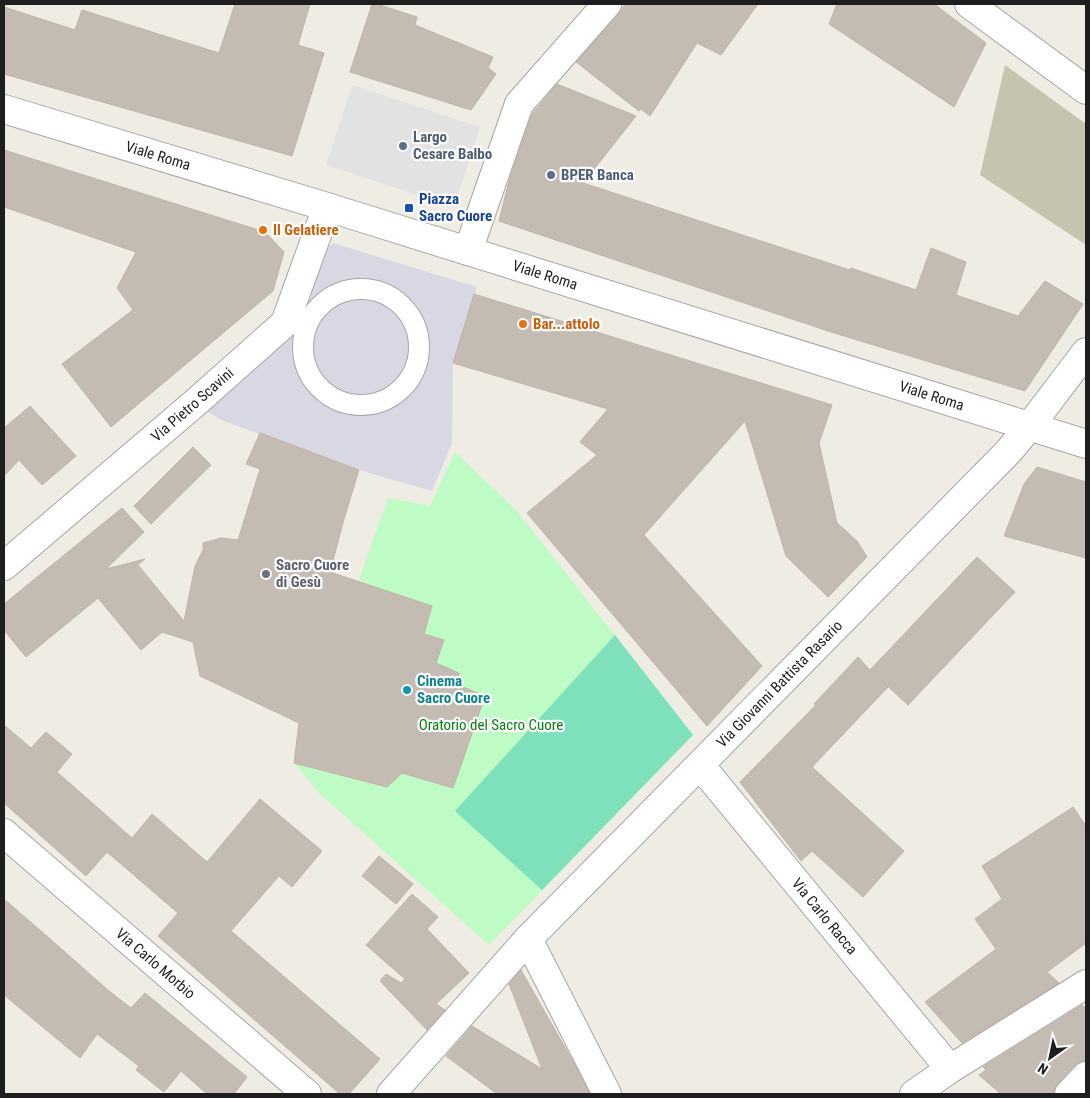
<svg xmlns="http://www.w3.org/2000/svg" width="1090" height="1098" font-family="'Roboto Condensed',sans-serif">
	<rect width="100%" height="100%" fill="#efece4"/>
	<!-- construction -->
	<path fill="#c4c4af" d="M 1005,65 L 1086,124 L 1086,245 L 980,175 Z"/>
	<!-- park -->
	<path fill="#bffbc4" d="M 455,452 L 517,511 L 693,735 L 489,945 L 319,793 L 294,763 L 324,751 L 374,586 L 359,580 L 388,498 L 430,506 Z"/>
	<!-- pitch -->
	<path fill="#7fe1bc" d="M 615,635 L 693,735 L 542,890 L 455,811 Z"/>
	<!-- parking -->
	<path fill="#e2e2e2" d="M 352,85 L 480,127 L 454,207 L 326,165 Z"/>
	<!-- plaza -->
	<path fill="#d8d8e5" d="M 333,243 L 477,287 L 453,363 L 452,443 L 432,491 L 359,470 L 221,420 L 202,408 L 283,343 L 309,298 L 325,250 Z"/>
	<!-- building -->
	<path fill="#c4bbb3" stroke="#c2b2a6" d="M 235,4 L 310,4 L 298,45 L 324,53 L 292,156 L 4,74 L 4,7 L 75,30 L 82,10 L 219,53 Z
		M 372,4 L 377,4 L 417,17 L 415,25 L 493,57 L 488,68 L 496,74 L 471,110 L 350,72 Z
		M 625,4 L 758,4 L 721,55 L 697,43 L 650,116 L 641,109 L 639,111 L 576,62 L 619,14 Z
		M 837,4 L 934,4 L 986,43 L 954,107 L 829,24 Z
		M 557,84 L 636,116 L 583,183 L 850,270 L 851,268 L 916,290 L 931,248 L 966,262 L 956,295 L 1018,316 L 1045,281 L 1083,304 L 1025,391 L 831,332 L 499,221 L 509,181 L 532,114 Z
		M 4,150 L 265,232 L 284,252 L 273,291 L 111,427 L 62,364 L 133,310 L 117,288 L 136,252 L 4,207 Z
		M 474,294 L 832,405 L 819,443 L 837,523 L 857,541 L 867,557 L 828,597 L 786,556 L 745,421 L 644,535 L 762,666 L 707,726 L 527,513 L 597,455 L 580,442 L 608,409 L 453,363 Z
		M 30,406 L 76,456 L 42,485 L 19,460 L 4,476 L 4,428 Z
		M 260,433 L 359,470 L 344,519 L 330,572 L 432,606 L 424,634 L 444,640 L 436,663 L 459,673 L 458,685 L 485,696 L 453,788 L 402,773 L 387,787 L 294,763 L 299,723 L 200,676 L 193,642 L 162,632 L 141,650 L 98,598 L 26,657 L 4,630 L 4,604 L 122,508 L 144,532 L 106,569 L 145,559 L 138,565 L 184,621 L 195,566 L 203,550 L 203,543 L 221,538 L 238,540 L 260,469 L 246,464 Z
		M 193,447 L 211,465 L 151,524 L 134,506 Z
		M 1037,467 L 1086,482 L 1086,558 L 1004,536 L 1024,484 Z
		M 977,557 L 1015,592 L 908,705 L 879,678 L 888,687 L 812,767 L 904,851 L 863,897 L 812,851 L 801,861 L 740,782 L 816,705 L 814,704 L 858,657 L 870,670 Z
		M 4,725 L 31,748 L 46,732 L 72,754 L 57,772 L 132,838 L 152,814 L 207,862 L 260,799 L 322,851 L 292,887 L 279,876 L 231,931 L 380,1059 L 349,1094 L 340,1094 L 158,936 L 178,913 L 107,852 L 86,876 L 4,803 Z
		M 1073,807 L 1086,826 L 1086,943 L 1047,972 L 1059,983 L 962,1043 L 925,1002 L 996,949 L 975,919 L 1002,899 L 982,866 Z
		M 379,856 L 413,884 L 396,904 L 362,876 Z
		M 412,894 L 438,917 L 427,929 L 469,973 L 436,1004 L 445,1010 L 427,1030 L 380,981 L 386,974 L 401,983 L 405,979 L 366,945 Z
		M 4,899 L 49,938 L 109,991 L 131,1008 L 145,993 L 247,1077 L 234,1094 L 207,1094 L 181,1071 L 164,1092 L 136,1070 L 139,1066 L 97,1034 L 80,1058 L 4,995 Z
		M 521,970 L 571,1058 L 590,1094 L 497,1094 L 446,1056 L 472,1026 L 542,1069 L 509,984 Z
		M 1082,1005 L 1086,1009 L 1086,1061 L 1081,1061 L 1075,1065 L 1057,1084 L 1054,1090 L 1054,1094 L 1001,1094 L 979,1075 L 986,1070 L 983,1067 Z"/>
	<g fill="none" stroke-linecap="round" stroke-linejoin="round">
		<!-- service casing -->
		<g stroke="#a5a5a5" stroke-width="22">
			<path id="service" d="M303 347a58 58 0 1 1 116 0a58 58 0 1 1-116 0Z"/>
		</g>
		<!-- minor casing -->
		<g stroke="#a5a5a5" stroke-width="30">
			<g id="minor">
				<path d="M 969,4 L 1086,90"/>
				<path d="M 468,251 L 519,104 L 607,4"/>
				<path id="s1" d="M 4,566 L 195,403 L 285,323 L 327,207"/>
				<path id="s2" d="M 700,765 L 950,1069"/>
				<path id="s3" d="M 4,833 L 307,1094"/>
				<path d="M 528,939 L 607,1094"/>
				<path id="s4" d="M 391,1094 L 528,939 L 1008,452 L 1029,427 L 1086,352"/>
				<path d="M 914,1094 L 950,1069 L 1086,984"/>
				<path d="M 1069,1094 L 1086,1076"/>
			</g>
		</g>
		<!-- tertiary casing -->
		<g stroke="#a5a5a5" stroke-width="30">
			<g id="tertiary">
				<path id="s5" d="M 4,109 L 327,207 L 1086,444"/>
			</g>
		</g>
		<!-- service -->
		<use href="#service" stroke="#fff" stroke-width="20"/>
		<!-- minor -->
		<use href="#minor" stroke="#fff" stroke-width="28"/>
		<!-- tertiary -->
		<use href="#tertiary" stroke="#fff" stroke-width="28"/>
	</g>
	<!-- markers -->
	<g fill="#5c6f8a" stroke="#fff" stroke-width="2">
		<circle cx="403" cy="146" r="5"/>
		<circle cx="551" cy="175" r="5"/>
	</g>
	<rect fill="#1a4fb4" stroke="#fff" stroke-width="2" x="404" y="203" width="10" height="10" rx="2.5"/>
	<g fill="#e8710a" stroke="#fff" stroke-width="2">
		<circle cx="263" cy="230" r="5"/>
		<circle cx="523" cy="324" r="5"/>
	</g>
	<circle fill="#6b7280" stroke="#fff" stroke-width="2" cx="266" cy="574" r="5"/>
	<circle fill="#0f9aa8" stroke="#fff" stroke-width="2" cx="407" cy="690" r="5"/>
	<g text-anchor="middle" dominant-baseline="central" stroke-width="4.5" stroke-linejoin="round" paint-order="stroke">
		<!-- service labels -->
		<g font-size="15" font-weight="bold" fill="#4e5e75" stroke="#fff" text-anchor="start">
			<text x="413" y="137">Largo<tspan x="413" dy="17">Cesare Balbo</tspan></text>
			<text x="561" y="175">BPER Banca</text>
		</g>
		<!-- street labels -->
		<g font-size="15" fill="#1e1e1e" stroke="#fff">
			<text stroke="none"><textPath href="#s5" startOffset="161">Viale Roma</textPath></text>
			<text stroke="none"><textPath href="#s5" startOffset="566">Viale Roma</textPath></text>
			<text stroke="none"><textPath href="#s5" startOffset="971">Viale Roma</textPath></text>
			<text stroke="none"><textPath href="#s1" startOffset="248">Via Pietro Scavini</textPath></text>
			<text stroke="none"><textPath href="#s4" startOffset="565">Via Giovanni Battista Rasario</textPath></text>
			<text stroke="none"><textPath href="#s2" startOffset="196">Via Carlo Racca</textPath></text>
			<text stroke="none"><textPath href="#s3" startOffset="200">Via Carlo Morbio</textPath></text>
		</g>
		<!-- transit labels -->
		<g font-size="15" font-weight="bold" fill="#164399" stroke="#fff" text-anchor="start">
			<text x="419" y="199">Piazza<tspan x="419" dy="17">Sacro Cuore</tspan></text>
		</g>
		<!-- food labels -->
		<g font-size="15" font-weight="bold" fill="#c56008" stroke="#fff" text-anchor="start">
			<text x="273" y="230">Il Gelatiere</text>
			<text x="533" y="324">Bar...attolo</text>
		</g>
		<!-- worship labels -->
		<g font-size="15" font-weight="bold" fill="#5b616d" stroke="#fff" text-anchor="start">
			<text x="276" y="565">Sacro Cuore<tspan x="276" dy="17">di Gesù</tspan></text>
		</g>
		<!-- culture labels -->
		<g font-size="15" font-weight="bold" fill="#0d838f" stroke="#fff" text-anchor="start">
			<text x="417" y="681">Cinema<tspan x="417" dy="17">Sacro Cuore</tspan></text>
		</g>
		<!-- park labels -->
		<g font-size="15" fill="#088113" stroke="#fff">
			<text x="491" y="725">Oratorio del Sacro Cuore</text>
		</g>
	</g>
	<!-- border -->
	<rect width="1090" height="1098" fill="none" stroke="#1e1e1e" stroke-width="10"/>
	<!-- north arrow -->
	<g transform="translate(1050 1058) rotate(213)" stroke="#ffffff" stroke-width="4" paint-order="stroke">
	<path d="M0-4L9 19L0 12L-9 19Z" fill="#1e1e1e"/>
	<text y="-8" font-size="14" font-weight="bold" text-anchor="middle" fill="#1e1e1e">N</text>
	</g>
</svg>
